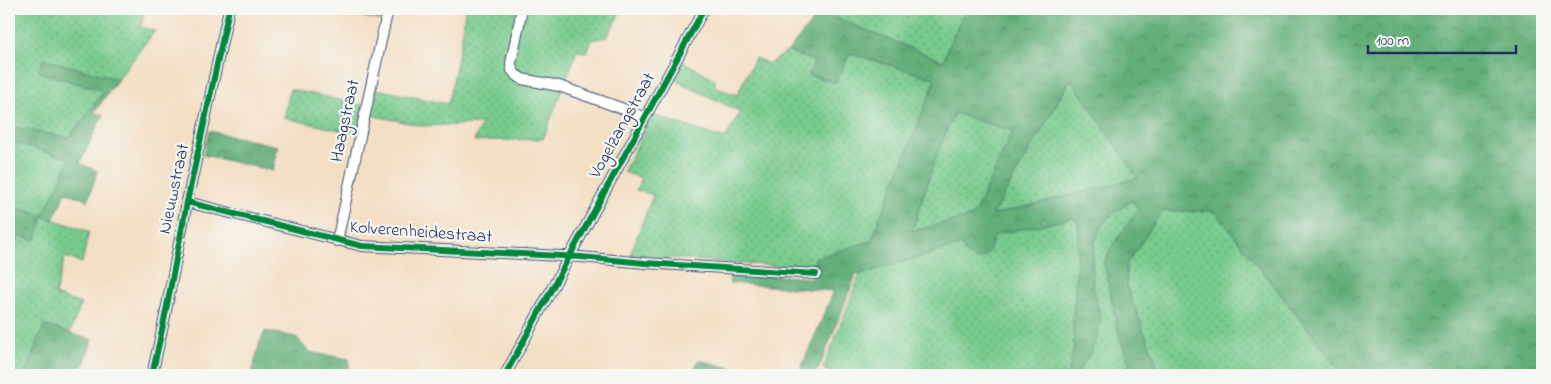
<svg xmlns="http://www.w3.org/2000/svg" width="1551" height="384" font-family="'Indie Flower',sans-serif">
	<defs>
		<pattern id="grass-dots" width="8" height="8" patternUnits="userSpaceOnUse" patternTransform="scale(1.25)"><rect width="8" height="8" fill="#78cb8d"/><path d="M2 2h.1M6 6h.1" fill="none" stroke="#62a576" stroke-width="1.8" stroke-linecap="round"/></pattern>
		<pattern id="forest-crowns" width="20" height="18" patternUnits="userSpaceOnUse" patternTransform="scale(1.25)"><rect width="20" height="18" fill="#62af78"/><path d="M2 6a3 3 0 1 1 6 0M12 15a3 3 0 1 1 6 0" fill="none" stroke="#508f66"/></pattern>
	</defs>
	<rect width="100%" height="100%" fill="#f6f6f2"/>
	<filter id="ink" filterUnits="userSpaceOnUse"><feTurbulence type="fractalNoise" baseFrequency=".02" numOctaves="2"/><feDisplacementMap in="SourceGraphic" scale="10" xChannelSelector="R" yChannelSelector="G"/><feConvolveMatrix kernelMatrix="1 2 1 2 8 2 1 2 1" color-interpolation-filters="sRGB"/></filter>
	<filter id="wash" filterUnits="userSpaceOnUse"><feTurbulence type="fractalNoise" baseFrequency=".0096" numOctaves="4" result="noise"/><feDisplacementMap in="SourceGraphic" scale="20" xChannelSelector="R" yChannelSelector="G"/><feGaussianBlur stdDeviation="1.12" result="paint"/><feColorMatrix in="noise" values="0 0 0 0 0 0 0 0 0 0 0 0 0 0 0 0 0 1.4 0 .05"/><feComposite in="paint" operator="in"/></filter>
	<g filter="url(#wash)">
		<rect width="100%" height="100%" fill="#f4dfc5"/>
		<!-- grass -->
		<path fill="url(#grass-dots)" stroke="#4a7d76" d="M 9,9 L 145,9 L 141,27 L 155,31 L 118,79 L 43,59 L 39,72 L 105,91 L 69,138 L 9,126 Z
			M 326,9 L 385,9 L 382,21 Z
			M 465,9 L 622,9 L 607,37 L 592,40 L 587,52 L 577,51 L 543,139 L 474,141 L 481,124 L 423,126 L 370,115 L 376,89 L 448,104 L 461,42 Z
			M 821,9 L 965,9 L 943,61 L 820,12 Z
			M 788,51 L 815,62 L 809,75 L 836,82 L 849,53 L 936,79 L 871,241 L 815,258 L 814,269 L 630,255 L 653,195 L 636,190 L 641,178 L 623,172 L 653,115 L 725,139 L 740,112 L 673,79 L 682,61 L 715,79 L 715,87 L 737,95 L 755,58 L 769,64 Z
			M 1071,79 L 1139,178 L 992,216 Z
			M 290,89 L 364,105 L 358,134 L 284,118 Z
			M 954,113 L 1014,131 L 973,216 L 912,231 L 935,159 Z
			M 9,141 L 71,159 L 43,216 L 89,231 L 82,263 L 65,257 L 55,295 L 81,304 L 70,333 L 44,325 L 25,375 L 9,375 L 9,261 L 19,236 L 43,216 L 9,205 Z
			M 1133,200 L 1138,210 L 1111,248 L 1104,263 L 1119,335 L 1133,375 L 1076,375 C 1087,359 1100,339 1100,319 C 1100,310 1096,301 1094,292 C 1092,270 1090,239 1105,221 C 1111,214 1125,206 1133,200 Z
			M 1162,211 L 1215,211 L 1344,375 L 1161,375 L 1127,288 L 1126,265 Z
			M 1073,218 L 1077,221 L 1079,229 L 1073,324 L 1074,348 L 1068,375 L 834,375 L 823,369 L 860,274 L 961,245 L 967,255 L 997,234 Z"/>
		<!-- forest -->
		<path fill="url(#forest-crowns)" stroke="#3e6f6b" fill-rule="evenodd" d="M 965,9 L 1542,9 L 1542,375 L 1344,375 L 1215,211 L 1162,211 L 1126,265 L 1127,288 L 1161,375 L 1133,375 L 1119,335 L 1104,263 L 1111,248 L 1138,210 L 1133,200 C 1124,206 1111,213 1105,221 C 1090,240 1091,270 1094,292 C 1096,301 1100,310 1100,319 C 1100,339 1087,359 1076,375 L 1068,375 L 1074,348 L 1073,324 L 1079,229 L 1077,221 L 1073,218 L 997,234 C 986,244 997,252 977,260 L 967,255 L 961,245 L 856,275 L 820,366 L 814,375 L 798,375 L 834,291 L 729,283 L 731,273 L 813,278 L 815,258 L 871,241 L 936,79 L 850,53 L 836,82 L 808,75 L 815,62 L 788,51 L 820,12 L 943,61 ZM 1071,79 L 1138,178 L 992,215 ZM 954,113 L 1013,131 L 973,216 L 912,231 L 935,159 Z
			M 43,59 L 118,79 L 94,113 L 103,115 L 80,163 L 97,171 L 88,201 L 66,192 L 53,220 L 43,216 L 36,240 L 19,236 L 9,261 L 9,205 L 43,216 L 70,159 L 9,141 L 9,126 L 69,138 L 104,91 L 39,72 Z
			M 209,131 L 278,146 L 273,171 L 203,155 Z
			M 44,325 L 92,340 L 81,375 L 25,375 Z
			M 265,331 L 296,337 L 309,352 L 349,359 L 349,375 L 251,375 L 260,342 Z
			M 699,360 L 760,375 L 691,375 Z"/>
	</g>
	<g filter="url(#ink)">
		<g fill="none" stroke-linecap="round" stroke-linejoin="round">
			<!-- minor casing -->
			<g stroke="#3c496d" stroke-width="12">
				<path id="minor" d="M 522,9 L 511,63 L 512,70 L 515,74 L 522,79 L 559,86 L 632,112 L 644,118
					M 187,202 L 362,246 L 581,257 L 645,263 L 816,274
					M 337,241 L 388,9
					M 152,375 L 164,321 L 187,202 L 229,9
					M 505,375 L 704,9"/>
			</g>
			<!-- minor -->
			<use href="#minor" stroke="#fff" stroke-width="10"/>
			<!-- cycleway casing -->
			<g stroke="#f6f6f2" stroke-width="9">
				<path id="cycleway" d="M 187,202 L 362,246 L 581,257 L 645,263 L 816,274
					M 152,375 L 164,321 L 187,202 L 229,9
					M 505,375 L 704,9"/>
			</g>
			<!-- cycleway -->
			<use href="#cycleway" stroke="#00873e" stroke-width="6"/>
		</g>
	</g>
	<g text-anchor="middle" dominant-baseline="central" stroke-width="4.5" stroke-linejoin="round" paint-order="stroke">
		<!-- street labels -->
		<g font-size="18" fill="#1b2f5e" stroke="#f6f6f2">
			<text transform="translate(346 121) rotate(-78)">Haagstraat</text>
			<text transform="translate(623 126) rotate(-61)">Vogelzangstraat</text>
			<text transform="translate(175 189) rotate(-78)">Nieuwstraat</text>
			<text transform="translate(421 233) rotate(4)">Kolverenheidestraat</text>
		</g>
	</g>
	<!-- margin -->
	<rect width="1551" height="384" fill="none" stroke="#f6f6f2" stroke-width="30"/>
	<!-- scale -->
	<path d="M1368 45v8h148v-8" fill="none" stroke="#1b2f5e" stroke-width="2.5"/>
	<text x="1376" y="45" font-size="15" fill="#1b2f5e" stroke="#f6f6f2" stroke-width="4" paint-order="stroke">100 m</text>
</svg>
